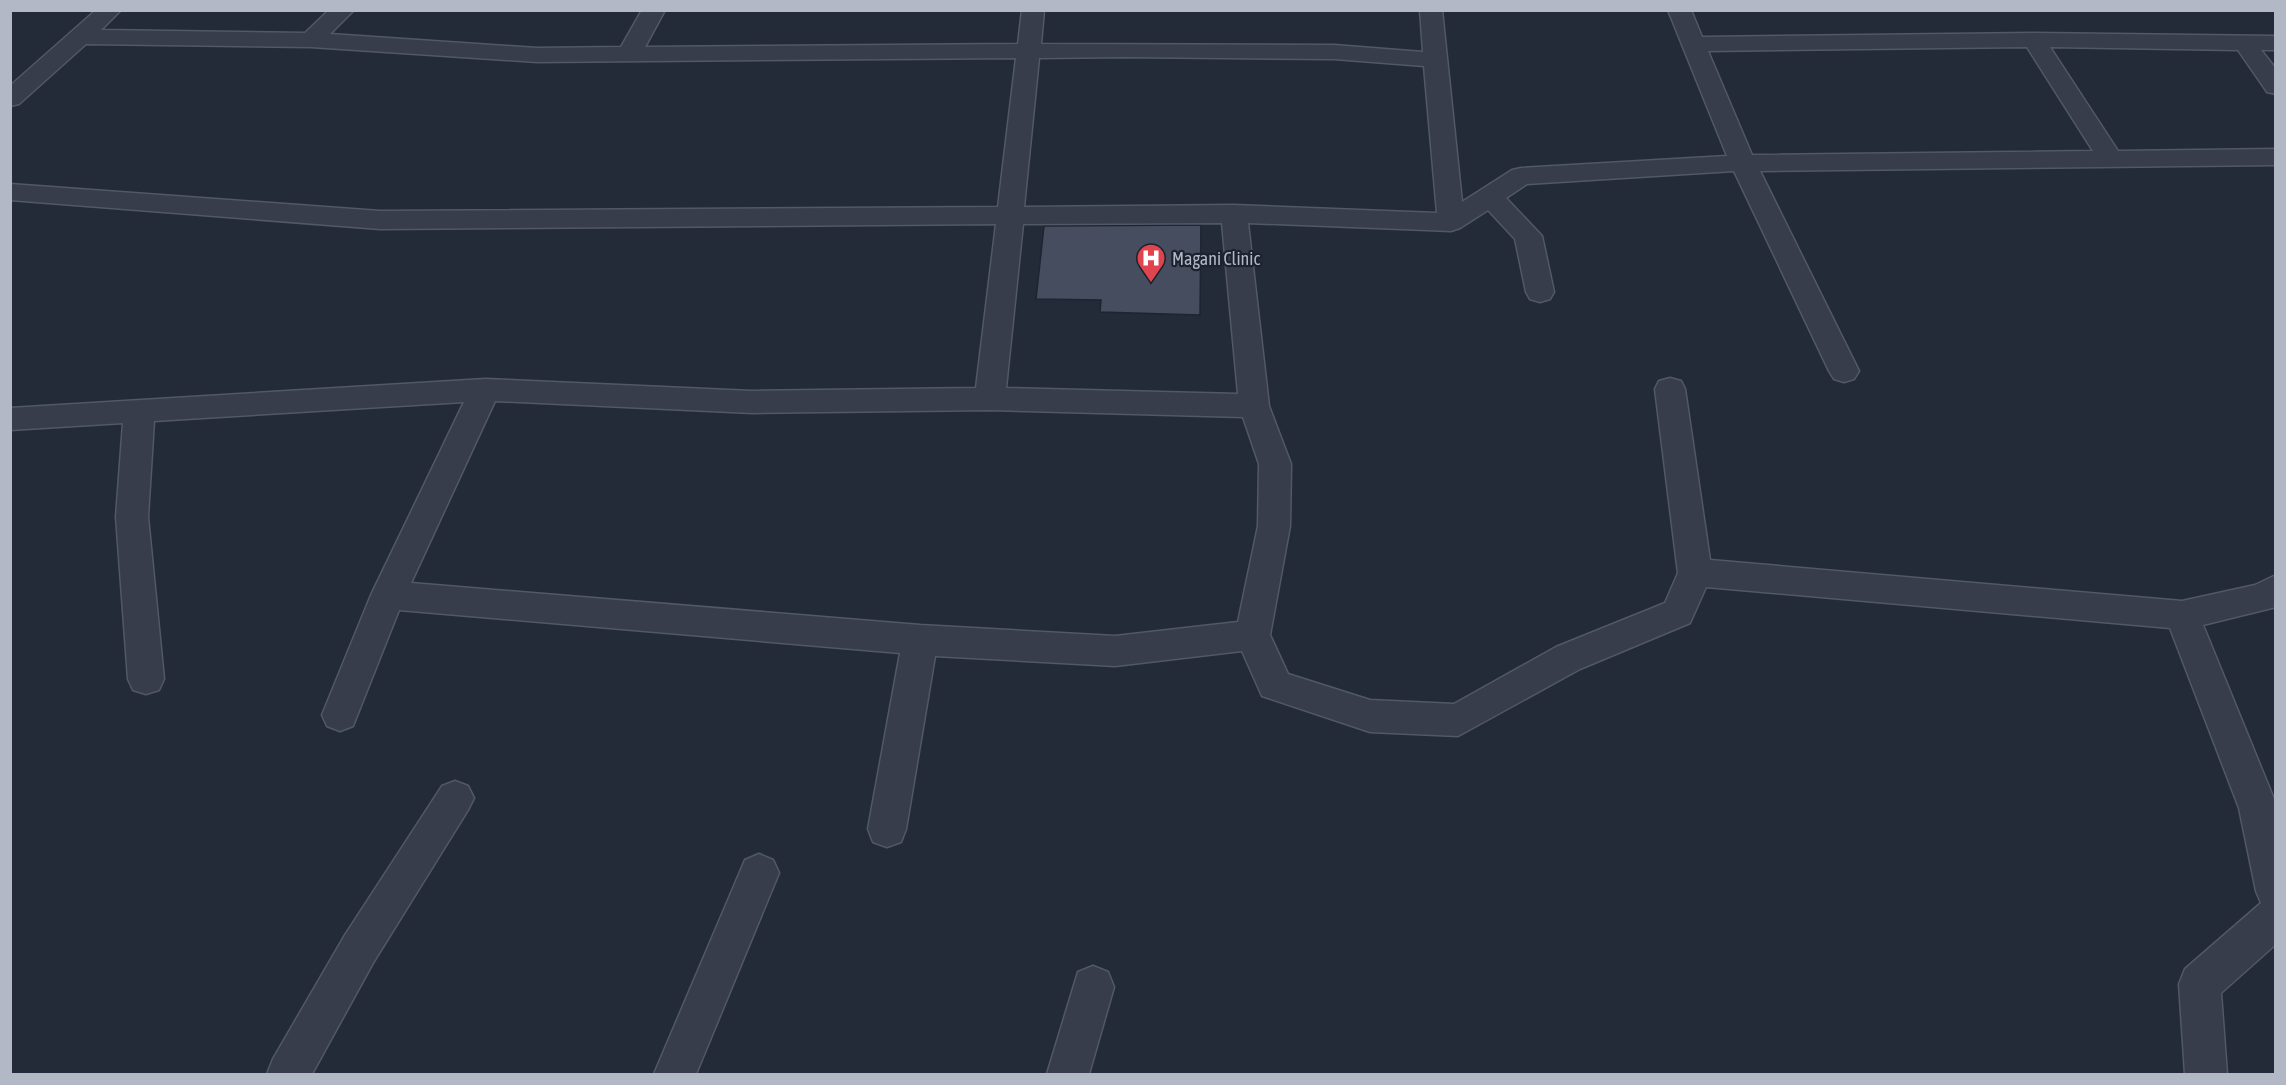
<svg xmlns="http://www.w3.org/2000/svg" width="2286" height="1085" font-family="'Asap Condensed',sans-serif">
	<rect width="100%" height="100%" fill="#232b39"/>
	<!-- building -->
	<path fill="#454d5e" stroke="#1e2431" stroke-width="1.5" d="M 1201,225 L 1200,315 L 1100,312 L 1101,300 L 1036,299 L 1044,226 Z"/>
	<g fill="none" stroke-linecap="round" stroke-linejoin="round">
		<!-- minor casing -->
		<g stroke="#525865" stroke-width="3">
			<path id="minor" d="M 96,10 L 121,10 L 101,30 L 305,33 L 329,10 L 354,10 L 330,34 L 537,48 L 621,47 L 642,10 L 665,10 L 645,47 L 1018,44 L 1022,10 L 1044,10 L 1041,44 L 1334,45 L 1423,52 L 1420,10 L 1442,10 L 1462,202 L 1512,170 L 1521,168 L 1727,156 L 1668,10 L 1691,10 L 1702,37 L 2034,33 L 2276,36 L 2276,50 L 2261,50 L 2276,69 L 2276,94 L 2267,92 L 2238,50 L 2050,47 L 2118,151 L 2276,149 L 2276,165 L 1760,171 L 1859,371 L 1854,379 L 1844,382 L 1834,379 L 1829,371 L 1734,171 L 1527,184 L 1506,198 L 1542,236 L 1554,292 L 1550,299 L 1540,302 L 1530,299 L 1526,292 L 1515,239 L 1488,210 L 1460,228 L 1451,231 L 1248,223 L 1269,406 L 1291,464 L 1290,526 L 1270,635 L 1288,674 L 1370,700 L 1454,704 L 1556,647 L 1665,603 L 1678,573 L 1655,389 L 1659,381 L 1670,378 L 1681,381 L 1685,389 L 1710,560 L 2182,601 L 2255,585 L 2276,575 L 2276,607 L 2203,625 L 2276,804 L 2276,944 L 2221,993 L 2227,1074 L 2185,1074 L 2179,984 L 2185,969 L 2261,903 L 2256,891 L 2239,808 L 2170,628 L 1706,587 L 1690,623 L 1580,669 L 1458,736 L 1370,732 L 1262,696 L 1242,651 L 1115,666 L 935,656 L 906,829 L 901,842 L 887,847 L 873,842 L 868,829 L 900,653 L 399,610 L 353,726 L 340,731 L 327,726 L 322,715 L 371,595 L 464,402 L 154,421 L 148,517 L 164,679 L 159,690 L 146,694 L 133,690 L 128,679 L 116,517 L 123,423 L 10,430 L 10,408 L 485,379 L 752,391 L 976,388 L 996,224 L 380,229 L 10,200 L 10,184 L 380,211 L 998,207 L 1016,58 L 537,62 L 311,47 L 86,44 L 19,104 L 10,106 L 10,86 ZM 2027,47 L 2093,151 L 1752,155 L 1708,51 ZM 1126,57 L 1334,59 L 1424,66 L 1437,213 L 1234,205 L 1024,207 L 1039,58 ZM 1222,223 L 1238,394 L 1006,388 L 1023,224 ZM 495,401 L 752,413 L 990,410 L 1243,417 L 1259,464 L 1258,526 L 1238,622 L 1115,636 L 920,625 L 411,583 Z
				M 455,781 L 468,786 L 474,798 L 468,810 L 373,963 L 312,1074 L 267,1074 L 273,1059 L 345,935 L 442,786 Z
				M 759,854 L 773,860 L 779,873 L 696,1074 L 654,1074 L 745,860 Z
				M 1093,966 L 1108,972 L 1114,987 L 1089,1074 L 1047,1074 L 1078,972 Z"/>
		</g>
		<!-- minor -->
		<use href="#minor" fill="#373d4a" fill-rule="evenodd"/>
	</g>
	<!-- icons -->
	<defs>
		<g id="hospital-pin" transform="scale(1.5)"><path d="M0 17L-7.5 6A9.5 9.5 0 1 1 7.5 6Z" fill="#e0444e" stroke="#1c222f"/><path d="M-5-5h3v3.5h4V-5h3V5h-3V1.5h-4V5h-3Z" fill="#fff"/></g>
	</defs>
	<g fill-rule="evenodd">
		<use href="#hospital-pin" x="1151" y="258"/>
	</g>
	<g text-anchor="middle" dominant-baseline="central" stroke-width="4.5" stroke-linejoin="round" paint-order="stroke">
		<!-- poi labels -->
		<g font-size="18" fill="#b2b8c6" stroke="#1c222f" text-anchor="start">
			<text x="1172" y="258">Magani Clinic</text>
		</g>
	</g>
	<!-- border -->
	<rect width="2286" height="1085" fill="none" stroke="#b2b8c6" stroke-width="24"/>
</svg>
